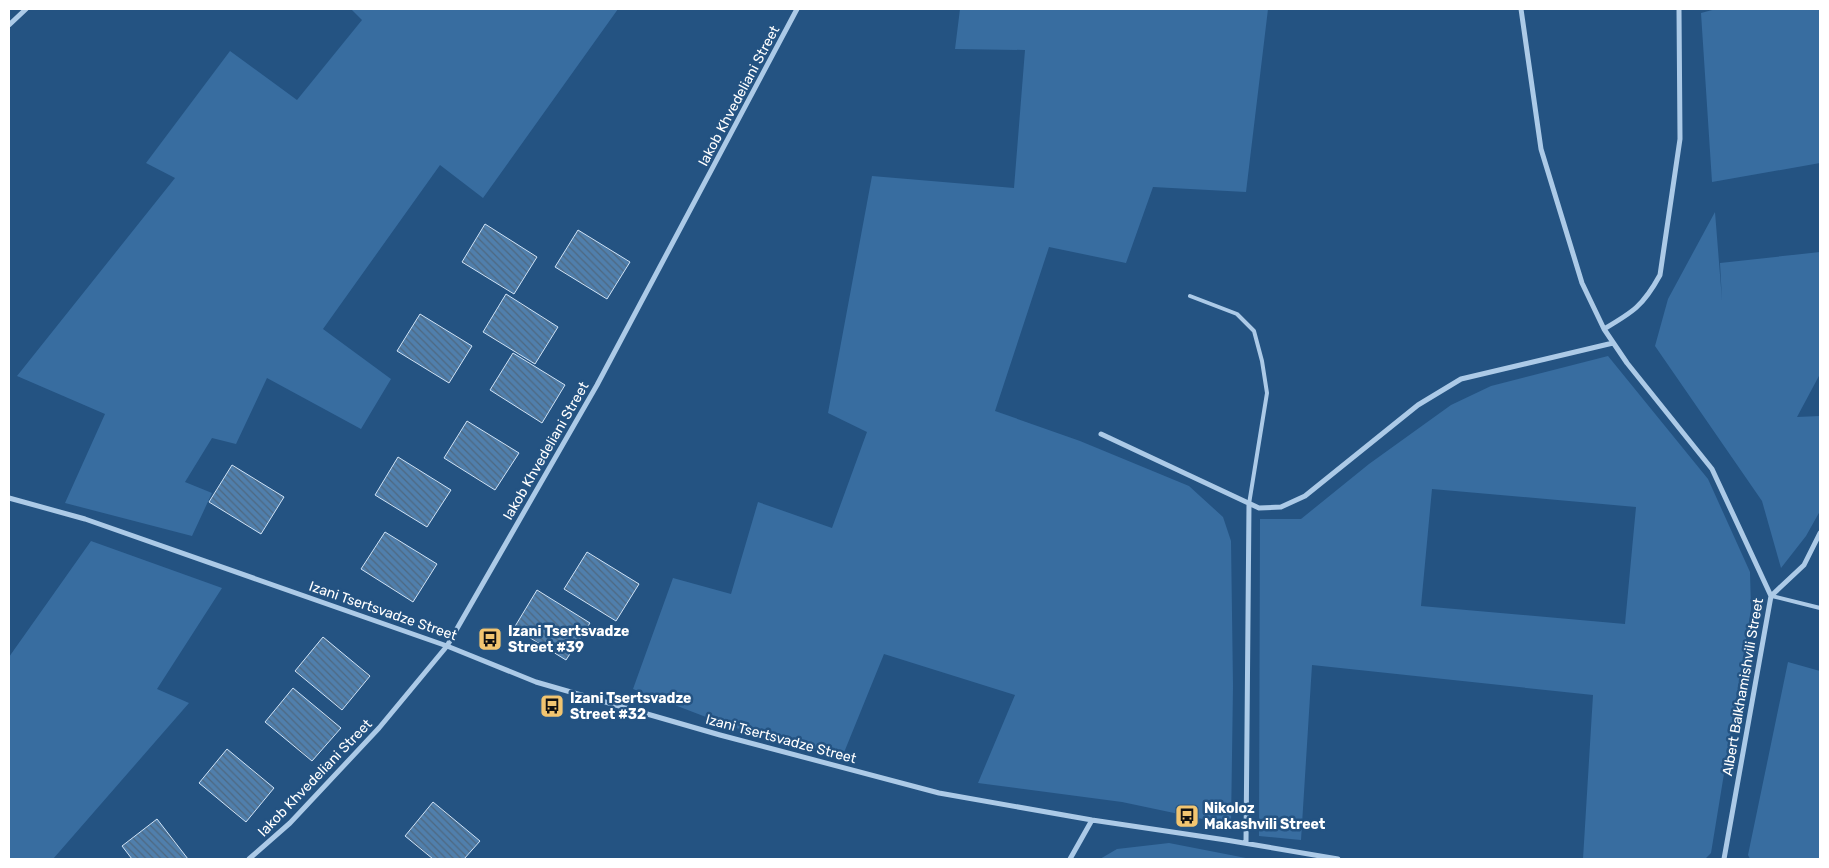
<svg xmlns="http://www.w3.org/2000/svg" width="1829" height="868" font-family="Rubik,sans-serif">
	<defs>
		<pattern id="building-back-hatch" width="6" height="6" patternUnits="userSpaceOnUse" patternTransform="scale(1.25)"><rect width="6" height="6" fill="#507fac"/><path d="M-1 5l2 2M0 0l6 6M5-1l2 2" fill="none" stroke="#4e6881"/></pattern>
	</defs>
	<rect width="100%" height="100%" fill="#245382"/>
	<!-- green -->
	<path fill="#386da0" fill-rule="evenodd" d="M 351,9 L 618,9 L 483,198 L 440,165 L 323,329 L 391,379 L 361,429 L 267,378 L 236,444 L 212,438 L 185,482 L 212,493 L 192,536 L 65,503 L 105,414 L 17,376 L 175,178 L 146,163 L 230,51 L 297,100 L 362,20 Z
		M 960,9 L 1268,9 L 1246,192 L 1153,187 L 1126,263 L 1049,247 L 995,411 L 1080,441 L 1189,486 L 1223,517 L 1231,541 L 1233,686 L 1231,825 L 1122,802 L 978,783 L 1015,695 L 884,654 L 843,755 L 732,727 L 633,689 L 673,578 L 731,594 L 758,502 L 832,528 L 867,432 L 828,413 L 872,176 L 1014,188 L 1025,50 L 955,49 Z
		M 1716,9 L 1820,9 L 1820,163 L 1712,182 L 1701,13 Z
		M 1715,212 L 1722,300 L 1720,263 L 1820,252 L 1820,374 L 1797,417 L 1820,416 L 1820,511 L 1806,536 L 1781,568 L 1762,501 L 1655,346 L 1668,299 Z
		M 1608,356 L 1708,479 L 1750,572 L 1751,609 L 1711,853 L 1705,859 L 1583,859 L 1593,695 L 1312,665 L 1301,840 L 1259,836 L 1260,519 L 1301,519 L 1369,464 L 1451,405 L 1491,386 ZM 1432,489 L 1636,507 L 1625,624 L 1421,606 Z
		M 91,541 L 222,588 L 157,689 L 189,703 L 53,859 L 9,859 L 9,657 Z
		M 1788,662 L 1820,671 L 1820,859 L 1750,859 L 1748,855 Z
		M 1169,843 L 1251,859 L 1100,859 L 1117,849 Z"/>
	<!-- building -->
	<path fill="url(#building-back-hatch)" stroke="#d0e3f6" d="M 485,224 L 537,257 L 514,294 L 462,262 Z
		M 578,230 L 630,262 L 607,299 L 555,267 Z
		M 506,294 L 558,327 L 535,364 L 483,332 Z
		M 420,314 L 472,346 L 449,383 L 397,351 Z
		M 513,353 L 565,385 L 542,423 L 490,390 Z
		M 467,421 L 519,453 L 495,490 L 444,458 Z
		M 398,457 L 451,490 L 427,527 L 375,495 Z
		M 232,465 L 284,497 L 261,534 L 209,502 Z
		M 385,532 L 437,564 L 413,602 L 361,569 Z
		M 587,552 L 639,584 L 616,621 L 564,589 Z
		M 537,590 L 590,623 L 566,660 L 514,628 Z
		M 323,637 L 370,676 L 342,710 L 295,671 Z
		M 293,688 L 341,728 L 312,761 L 265,722 Z
		M 227,749 L 274,788 L 246,822 L 199,783 Z
		M 433,802 L 480,841 L 464,859 L 433,859 L 405,836 Z
		M 157,819 L 188,859 L 132,859 L 122,846 Z"/>
	<g fill="none" stroke-linecap="round" stroke-linejoin="round">
		<!-- lane -->
		<path stroke="#accae7" stroke-width="4" d="M 1190,296 L 1237,314 L 1254,331 L 1262,361 L 1267,393 L 1249,504
			M 1772,596 L 1820,608"/>
		<!-- street -->
		<path stroke="#accae7" stroke-width="5" d="M 1521,9 L 1541,149 L 1582,283 L 1604,329 L 1627,363 L 1712,469 L 1771,596 L 1724,859
			M 9,25 L 26,9
			M 1604,329 C 1633,312 1643,306 1660,275 L 1680,139 L 1679,9
			M 1101,434 L 1259,508 L 1281,507 L 1305,496 L 1418,405 L 1461,379 L 1613,343
			M 9,498 L 85,519 L 447,646 L 536,682 L 720,735 L 939,793 L 1092,820 L 1226,840 L 1338,859
			M 1771,596 L 1804,565 L 1820,533
			M 1246,843 L 1249,504
			M 249,859 L 290,823 L 379,728 L 447,646 L 597,385 L 797,9
			M 1070,859 L 1092,820"/>
	</g>
	<!-- icons -->
	<defs>
		<g id="bus-square" transform="scale(1.25)"><rect x="-9" y="-9" width="18" height="18" rx="4" fill="#f2c570" stroke="#245382"/><path d="M-5-6H5V4H4V6H2V4H-2V6H-4V4H-5ZM-3.5-4V0h7V-4ZM-3.5 1.2v1.5H-2V1.2ZM2 1.2v1.5H3.5V1.2Z" fill="#111"/></g>
	</defs>
	<g fill-rule="evenodd">
		<use href="#bus-square" x="490" y="639"/>
		<use href="#bus-square" x="552" y="706"/>
		<use href="#bus-square" x="1187" y="816"/>
	</g>
	<g text-anchor="middle" dominant-baseline="central" stroke-width="5" stroke-linejoin="round" paint-order="stroke">
		<!-- street labels -->
		<g font-size="14" fill="#fff" stroke="#245382">
			<text transform="translate(739 96) rotate(-62)">Iakob Khvedeliani Street</text>
			<text transform="translate(546 451) rotate(-60)">Iakob Khvedeliani Street</text>
			<text transform="translate(383 611) rotate(19)">Izani Tsertsvadze Street</text>
			<text transform="translate(1743 687) rotate(-80)">Albert Balkhamishvili Street</text>
			<text transform="translate(781 739) rotate(15)">Izani Tsertsvadze Street</text>
			<text transform="translate(315 778) rotate(-46)">Iakob Khvedeliani Street</text>
		</g>
		<!-- poi labels -->
		<g font-size="14" font-weight="bold" fill="#fff" stroke="#245382" text-anchor="start">
			<text x="508" y="631">Izani Tsertsvadze<tspan x="508" dy="16">Street #39</tspan></text>
			<text x="570" y="698">Izani Tsertsvadze<tspan x="570" dy="16">Street #32</tspan></text>
			<text x="1204" y="808">Nikoloz<tspan x="1204" dy="16">Makashvili Street</tspan></text>
		</g>
	</g>
	<!-- border -->
	<rect width="1829" height="868" fill="none" stroke="#ffffff" stroke-width="20"/>
</svg>
